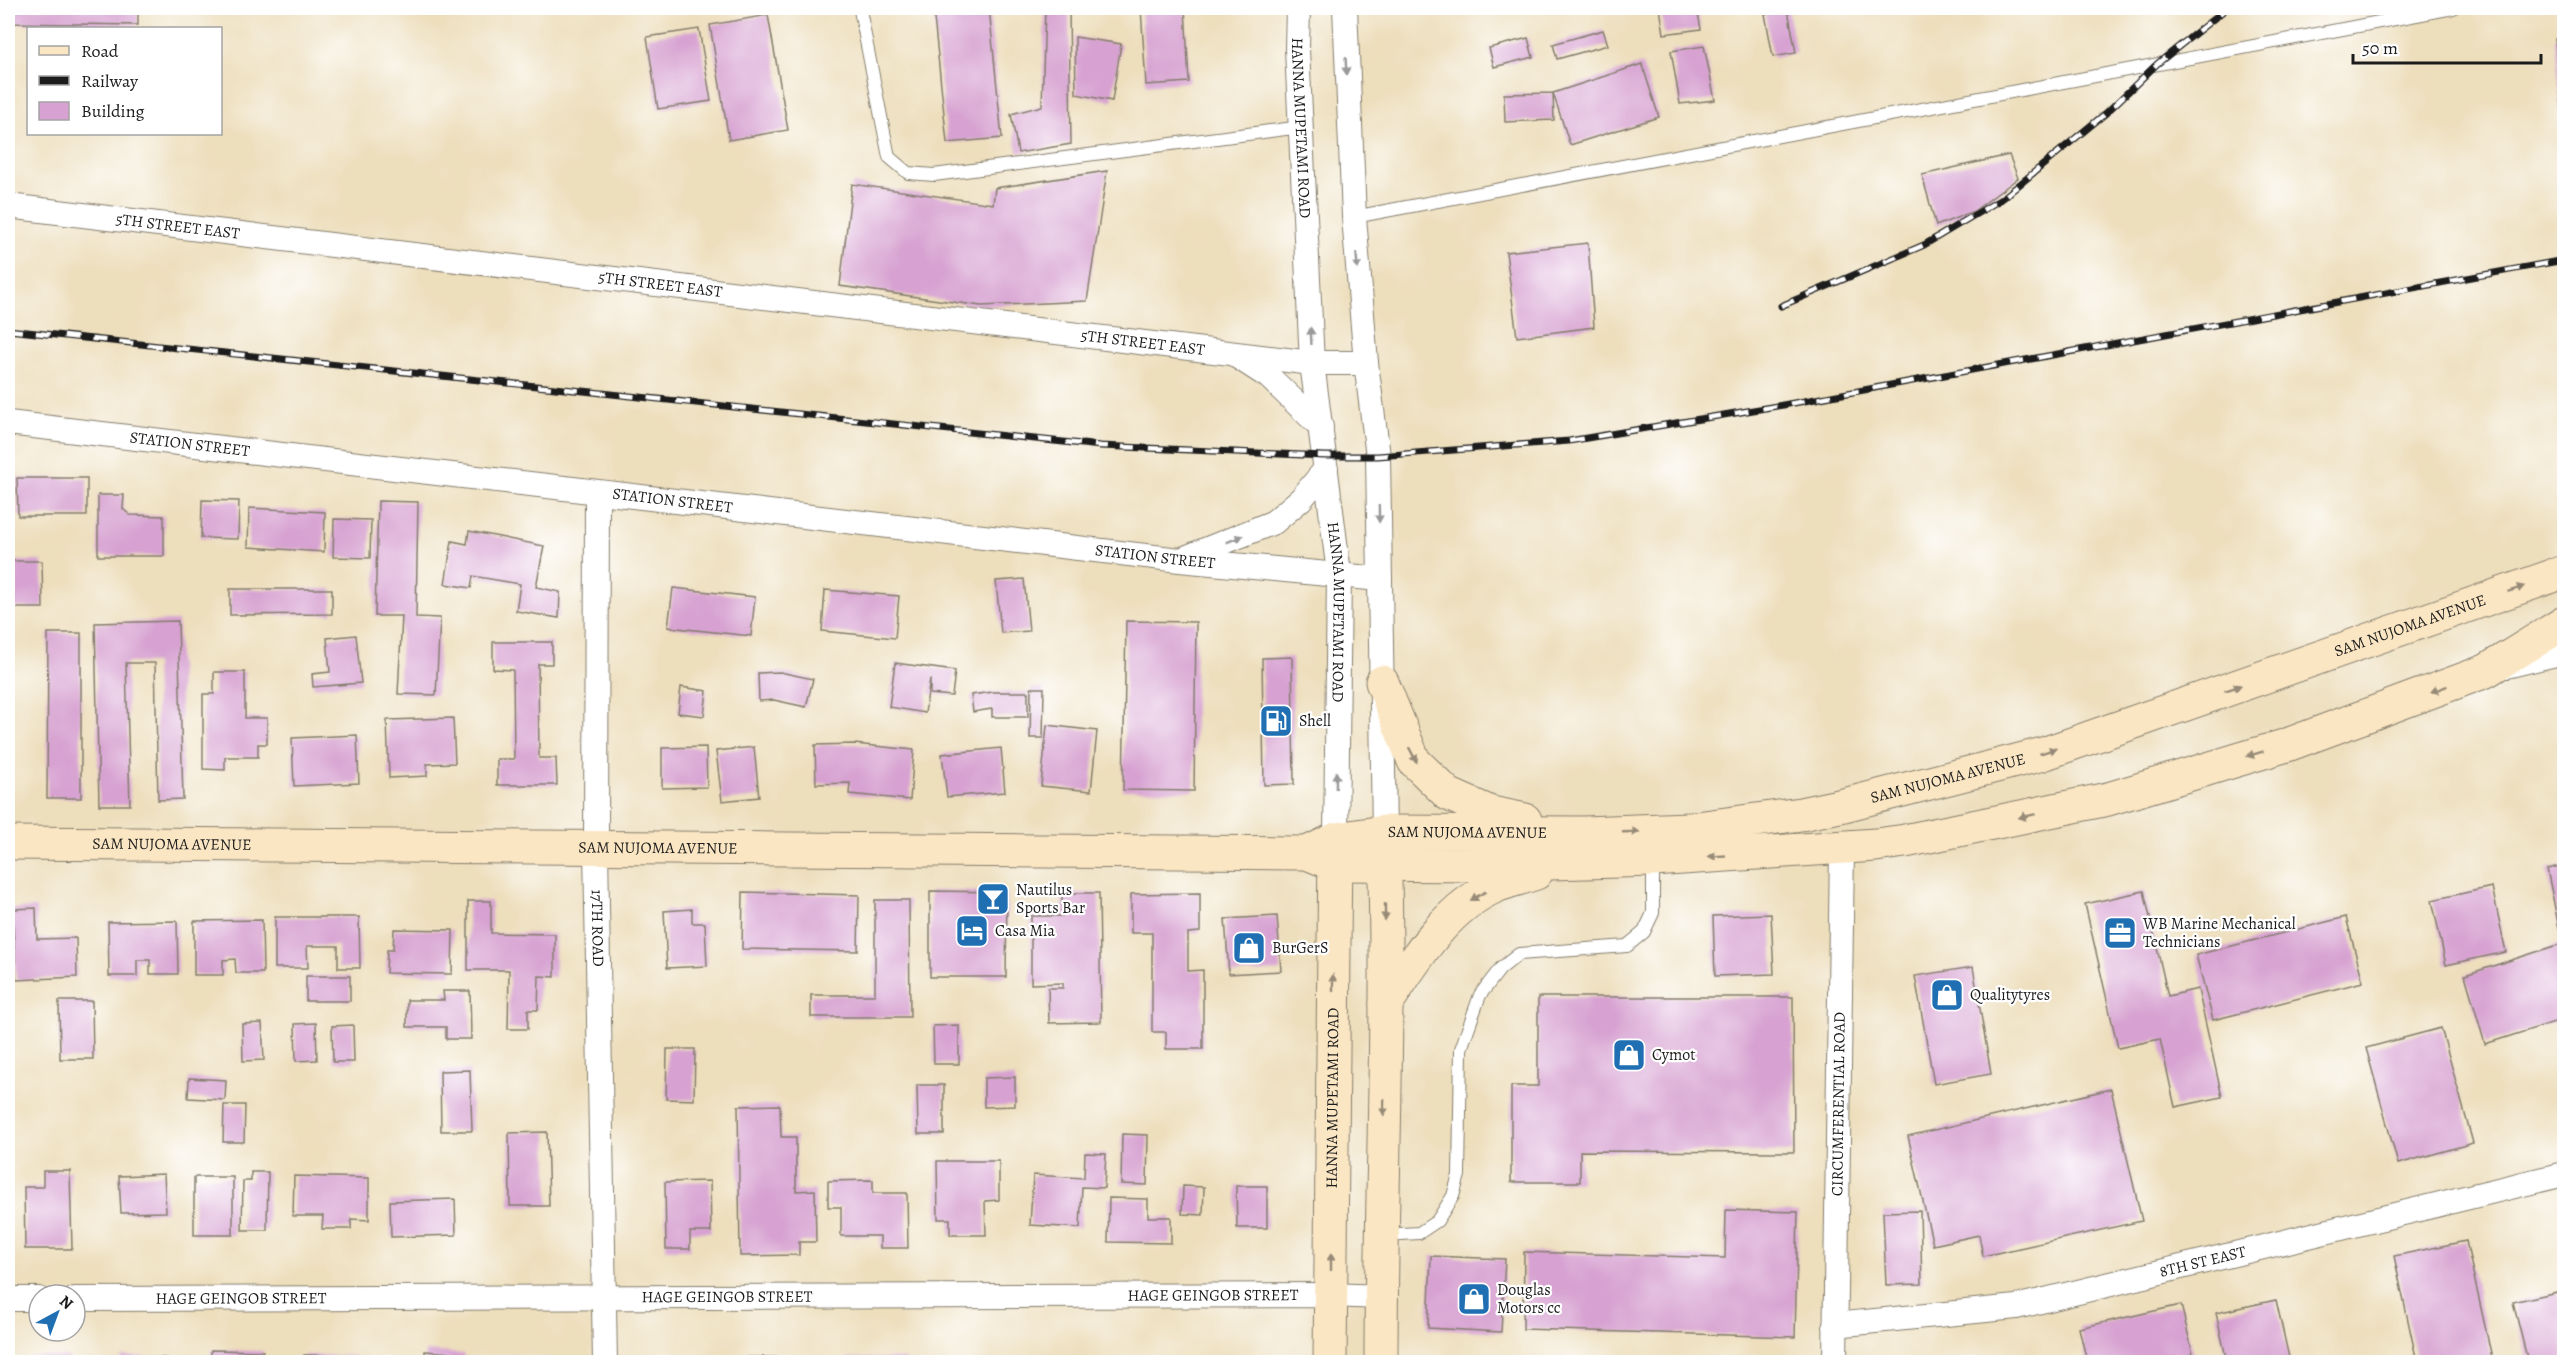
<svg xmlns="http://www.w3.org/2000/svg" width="2572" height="1370" font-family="Alegreya,serif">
	<rect width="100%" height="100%" fill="#fff"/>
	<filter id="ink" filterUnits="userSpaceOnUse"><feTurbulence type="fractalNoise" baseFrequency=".0167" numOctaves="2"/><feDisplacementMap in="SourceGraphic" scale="12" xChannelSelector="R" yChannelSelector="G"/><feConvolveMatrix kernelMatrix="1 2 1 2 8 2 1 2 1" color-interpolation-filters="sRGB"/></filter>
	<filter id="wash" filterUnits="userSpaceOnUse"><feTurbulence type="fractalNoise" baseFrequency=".008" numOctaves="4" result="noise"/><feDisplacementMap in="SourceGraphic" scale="24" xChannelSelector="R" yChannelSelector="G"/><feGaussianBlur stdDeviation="1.35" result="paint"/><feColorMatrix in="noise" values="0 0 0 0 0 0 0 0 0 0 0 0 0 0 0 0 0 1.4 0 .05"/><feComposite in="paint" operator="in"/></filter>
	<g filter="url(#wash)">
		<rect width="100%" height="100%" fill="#eddebc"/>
		<g id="blocks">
			<!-- building -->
			<path fill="#d7a2d1" d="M 8,8 L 138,8 L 138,25 L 8,23 Z
				M 933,8 L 989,8 L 1002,138 L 947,143 Z
				M 1045,8 L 1069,9 L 1071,144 L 1018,153 L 1011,114 L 1042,106 Z
				M 1141,8 L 1185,8 L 1189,82 L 1146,85 Z
				M 1660,8 L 1697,8 L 1701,29 L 1664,34 Z
				M 1788,10 L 1796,53 L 1773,57 L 1765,14 Z
				M 768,15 L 788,130 L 729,140 L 710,25 Z
				M 699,29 L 711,101 L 658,109 L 647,37 Z
				M 1603,30 L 1608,45 L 1557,59 L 1553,44 Z
				M 1075,37 L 1121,44 L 1112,101 L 1076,94 Z
				M 1528,38 L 1533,57 L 1494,67 L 1489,48 Z
				M 2564,38 L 2564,121 L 2563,121 L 2555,39 Z
				M 1704,46 L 1715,100 L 1680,104 L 1671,51 Z
				M 1642,64 L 1659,117 L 1570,145 L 1553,93 Z
				M 1553,93 L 1554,120 L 1505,122 L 1504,94 Z
				M 2009,155 L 2018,178 L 1974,211 L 1936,226 L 1922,175 Z
				M 1107,171 L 1087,301 L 981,306 L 840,286 L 852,184 L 993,204 L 995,188 Z
				M 1588,243 L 1594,327 L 1517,337 L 1506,252 Z
				M 17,478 L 87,478 L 87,516 L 18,516 Z
				M 98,495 L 124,495 L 123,509 L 130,515 L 164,516 L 164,556 L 98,556 Z
				M 202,500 L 239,501 L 238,539 L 201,538 Z
				M 378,501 L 418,502 L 416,617 L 440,618 L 436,695 L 398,694 L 402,616 L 375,616 Z
				M 249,508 L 325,512 L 324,552 L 248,547 Z
				M 334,519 L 371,520 L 370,558 L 333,557 Z
				M 469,531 L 544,546 L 536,587 L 560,592 L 559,618 L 516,611 L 520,584 L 473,576 L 471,588 L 445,584 L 452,541 L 467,544 Z
				M 8,561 L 42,561 L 43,608 L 8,608 Z
				M 1024,579 L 1029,631 L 1001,633 L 996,581 Z
				M 673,588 L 755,597 L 751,636 L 668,627 Z
				M 230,589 L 332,589 L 332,614 L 230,615 Z
				M 825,590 L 899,596 L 895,638 L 822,631 Z
				M 178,621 L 183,799 L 158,800 L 155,663 L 126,663 L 130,805 L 99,805 L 95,623 Z
				M 1126,621 L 1196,622 L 1194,791 L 1123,790 Z
				M 48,633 L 81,633 L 81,798 L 47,798 Z
				M 356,635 L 361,683 L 313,687 L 312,674 L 330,672 L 327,638 Z
				M 493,642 L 552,642 L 552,664 L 538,664 L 539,758 L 556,758 L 557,785 L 497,785 L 497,759 L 514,759 L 513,670 L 493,669 Z
				M 1292,657 L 1294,784 L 1264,785 L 1262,658 Z
				M 895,663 L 955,671 L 952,696 L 930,694 L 930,679 L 925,713 L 889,707 Z
				M 214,672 L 245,672 L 245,718 L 267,718 L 267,744 L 258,744 L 258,757 L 225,757 L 225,770 L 203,769 L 203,694 L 214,694 Z
				M 780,672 L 813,679 L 806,707 L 774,700 L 759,701 L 758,673 Z
				M 681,687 L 707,691 L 704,716 L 678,713 Z
				M 1031,688 L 1044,688 L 1043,738 L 1030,738 Z
				M 993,692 L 1028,692 L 1028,717 L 992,717 L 992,709 L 973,712 L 971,695 Z
				M 453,718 L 455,763 L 427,764 L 427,776 L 389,778 L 387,720 Z
				M 1047,725 L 1097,731 L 1091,791 L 1041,786 Z
				M 357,735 L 359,783 L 294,786 L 292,738 Z
				M 854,744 L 914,750 L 910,800 L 849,794 L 850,783 L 816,784 L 815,745 Z
				M 706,747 L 707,787 L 662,788 L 662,748 Z
				M 754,747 L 759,797 L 722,801 L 716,751 Z
				M 1001,748 L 1005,792 L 947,797 L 942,754 Z
				M 2564,865 L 2564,927 L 2559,928 L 2547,869 Z
				M 2492,887 L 2506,952 L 2446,965 L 2432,900 Z
				M 930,891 L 1007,892 L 1006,977 L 930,977 Z
				M 2144,891 L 2168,996 L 2198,989 L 2222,1097 L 2175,1107 L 2160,1039 L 2118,1048 L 2085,904 Z
				M 743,892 L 859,895 L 858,951 L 742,949 Z
				M 1062,893 L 1099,893 L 1101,1022 L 1049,1023 L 1048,988 L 1063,988 L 1063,983 L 1031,984 L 1031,916 L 1062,916 Z
				M 1200,893 L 1200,932 L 1188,933 L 1188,971 L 1203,970 L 1203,1049 L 1166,1049 L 1166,1032 L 1152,1032 L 1152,933 L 1131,933 L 1131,894 Z
				M 875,900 L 909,900 L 910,1017 L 811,1017 L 811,995 L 875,995 Z
				M 468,901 L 491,901 L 491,933 L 555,934 L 555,977 L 539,976 L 538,1010 L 528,1010 L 528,1029 L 508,1029 L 509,970 L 468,970 Z
				M 36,908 L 37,939 L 76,938 L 77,977 L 16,980 L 12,909 Z
				M 692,909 L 692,923 L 705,923 L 707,966 L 667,968 L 664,911 Z
				M 1771,914 L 1774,974 L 1715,976 L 1713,916 Z
				M 1277,916 L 1281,971 L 1229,974 L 1225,919 Z
				M 275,917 L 359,917 L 360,968 L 338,968 L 338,946 L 307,946 L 308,968 L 275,968 Z
				M 2346,917 L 2363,982 L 2213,1020 L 2196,955 Z
				M 262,920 L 263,973 L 236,973 L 235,959 L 223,960 L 223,975 L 194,975 L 194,921 Z
				M 177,921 L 178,974 L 150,974 L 150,960 L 137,960 L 137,976 L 109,976 L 108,922 Z
				M 394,929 L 453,930 L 452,974 L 386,973 L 387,950 L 393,950 Z
				M 2564,943 L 2564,1019 L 2485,1044 L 2465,975 Z
				M 1973,967 L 1991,1074 L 1934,1084 L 1915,976 Z
				M 306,976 L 350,976 L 350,1001 L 306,1001 Z
				M 443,991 L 470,991 L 471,1039 L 446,1039 L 446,1027 L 407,1027 L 407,1000 L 444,1000 Z
				M 1538,997 L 1793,997 L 1794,1152 L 1580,1151 L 1580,1182 L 1511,1182 L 1511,1086 L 1538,1086 Z
				M 59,1001 L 92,1001 L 93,1059 L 60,1059 Z
				M 262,1023 L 264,1060 L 243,1061 L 242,1024 Z
				M 316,1023 L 317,1060 L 296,1061 L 295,1024 Z
				M 353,1025 L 354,1062 L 333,1062 L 332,1026 Z
				M 959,1025 L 959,1064 L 934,1064 L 933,1026 Z
				M 2441,1028 L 2473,1143 L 2398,1164 L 2366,1048 Z
				M 667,1049 L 695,1049 L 694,1100 L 666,1099 Z
				M 470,1070 L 472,1131 L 441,1131 L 440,1071 Z
				M 1015,1077 L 1015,1106 L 984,1107 L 984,1078 Z
				M 189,1078 L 226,1080 L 225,1100 L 188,1098 Z
				M 917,1085 L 944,1085 L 944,1134 L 918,1134 Z
				M 2111,1089 L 2142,1221 L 1983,1256 L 1979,1235 L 1933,1245 L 1908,1136 Z
				M 224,1105 L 245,1105 L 244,1142 L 223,1142 Z
				M 780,1105 L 781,1137 L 796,1137 L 796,1191 L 815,1190 L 816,1242 L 799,1242 L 799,1255 L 740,1256 L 738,1106 Z
				M 547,1132 L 549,1206 L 510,1206 L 509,1133 Z
				M 1122,1134 L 1148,1135 L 1147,1185 L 1121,1184 Z
				M 1085,1153 L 1106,1154 L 1104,1188 L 1082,1187 L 1080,1228 L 1030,1225 L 1033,1175 L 1084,1178 Z
				M 937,1161 L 999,1161 L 999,1200 L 985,1201 L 986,1235 L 950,1235 L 950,1219 L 938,1219 Z
				M 43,1171 L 70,1171 L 72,1249 L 25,1249 L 24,1187 L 43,1187 Z
				M 251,1172 L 268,1172 L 267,1230 L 242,1230 L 243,1181 L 251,1181 Z
				M 164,1174 L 166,1212 L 121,1213 L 119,1176 Z
				M 294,1176 L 369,1178 L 369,1220 L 351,1219 L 351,1229 L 322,1229 L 323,1216 L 293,1216 Z
				M 194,1177 L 233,1177 L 233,1235 L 194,1235 Z
				M 873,1180 L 873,1193 L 907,1193 L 908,1248 L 880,1248 L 880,1236 L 841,1236 L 841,1207 L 828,1207 L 828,1181 Z
				M 710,1181 L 711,1232 L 690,1232 L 690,1249 L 666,1249 L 665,1182 Z
				M 1183,1186 L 1204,1187 L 1203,1215 L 1182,1214 Z
				M 1236,1186 L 1267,1186 L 1267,1228 L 1237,1228 Z
				M 1109,1198 L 1148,1199 L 1148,1217 L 1171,1217 L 1171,1243 L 1108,1242 Z
				M 455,1199 L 456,1235 L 391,1237 L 390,1201 Z
				M 1726,1210 L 1798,1212 L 1795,1337 L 1523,1329 L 1524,1252 L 1725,1258 Z
				M 1920,1211 L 1922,1284 L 1886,1285 L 1883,1212 Z
				M 2466,1241 L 2493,1362 L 2417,1362 L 2394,1256 Z
				M 1431,1256 L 1505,1259 L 1501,1332 L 1428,1328 Z
				M 2557,1292 L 2564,1324 L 2564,1362 L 2528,1362 L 2513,1302 Z
				M 2276,1300 L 2290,1362 L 2227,1362 L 2216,1313 Z
				M 2181,1305 L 2195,1362 L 2087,1362 L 2079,1328 Z
				M 211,1350 L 263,1351 L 262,1362 L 211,1362 Z
				M 425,1351 L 464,1354 L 464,1362 L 425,1362 Z
				M 304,1355 L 355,1356 L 355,1362 L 304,1362 Z
				M 30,1356 L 69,1357 L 69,1362 L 30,1362 Z
				M 122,1356 L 166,1358 L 165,1362 L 121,1362 Z
				M 747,1357 L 784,1357 L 784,1362 L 747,1362 Z
				M 848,1358 L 906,1359 L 906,1362 L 848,1362 Z"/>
		</g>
	</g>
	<g filter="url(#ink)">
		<use href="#blocks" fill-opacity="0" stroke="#847d6c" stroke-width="1.5"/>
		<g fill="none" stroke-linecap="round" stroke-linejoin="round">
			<!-- lane casing -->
			<g stroke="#847d6c" stroke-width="14">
				<path id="lane" d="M 860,10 L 889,157 L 908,173 L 934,175 L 1301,127
					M 1354,217 L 2453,8
					M 1383,1235 L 1419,1233 L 1437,1221 L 1453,1196 L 1459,1175 L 1461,1049 L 1480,995 L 1500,969 L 1519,954 L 1627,946 L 1644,932 L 1653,913 L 1653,861"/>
			</g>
			<!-- street casing -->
			<g stroke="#847d6c" stroke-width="26">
				<g id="street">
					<path id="s1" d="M 1298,8 L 1297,49 L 1312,363 L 1339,573 L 1336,839"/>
					<path d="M 1345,8 L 1354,217 L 1366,363 L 1378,456 L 1384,832"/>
					<path id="s2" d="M 8,206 L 1312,363 L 1366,363"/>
					<path d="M 1238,357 L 1269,377 L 1321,427"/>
					<path id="s3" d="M 8,423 L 1180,560 L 1380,579"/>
					<path id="s4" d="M 597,493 L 596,848 L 605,1362"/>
					<path d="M 1185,558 L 1274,522 L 1301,499 L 1326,469"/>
					<path d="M 2506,666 L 2564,652"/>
					<path d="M 8,1299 L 39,1299"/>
					<path id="s5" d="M 75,1299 L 1330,1295 L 1381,1297"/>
					<path id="s6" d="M 1835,1325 L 2016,1307 L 2564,1174"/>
					<path id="s7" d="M 1835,1362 L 1842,846"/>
				</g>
			</g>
			<!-- secondary casing -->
			<g stroke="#847d6c" stroke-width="35">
				<g id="secondary">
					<path d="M 1382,682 L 1414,761 L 1448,794 L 1491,813 L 1525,820"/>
					<path id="s8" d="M 8,843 L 1307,853 L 1334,864 L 1484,865 L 1653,860 L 1876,845 L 1905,841 L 2108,799 L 2287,745 L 2486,671 L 2564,623"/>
					<path id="s9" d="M 1307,853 L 1336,839 L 1384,832 L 1584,833 L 1689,829 L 1801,814 L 1844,805 L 2043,754 L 2564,572"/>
					<path d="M 1386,1004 C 1415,960 1445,908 1496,886 C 1509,881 1523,878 1536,873"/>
					<path id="s10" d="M 1330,1362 L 1335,842"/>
					<path d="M 1381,1362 C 1381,1189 1390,1016 1384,843"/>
				</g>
			</g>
			<!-- lane -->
			<use href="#lane" stroke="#fff" stroke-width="12"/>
			<!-- street -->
			<use href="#street" stroke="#fff" stroke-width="24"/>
			<!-- secondary -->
			<use href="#secondary" stroke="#fbe6c3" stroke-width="33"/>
			<!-- rail casing -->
			<g stroke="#1c1c1c" stroke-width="7">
				<path id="rail" d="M 1781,306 L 1924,245 L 2003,198 L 2106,113 L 2157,64 L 2227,8
					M 8,330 L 1101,446 L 1325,456 L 1378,456 L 1569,441 L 1783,405 L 2564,260"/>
			</g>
			<!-- rail -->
			<use href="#rail" stroke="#fff" stroke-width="4.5" stroke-dasharray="14" stroke-linecap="butt"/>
		</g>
		<!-- one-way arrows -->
		<defs><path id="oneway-solid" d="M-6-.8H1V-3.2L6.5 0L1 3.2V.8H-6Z" transform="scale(1.5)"/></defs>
		<g fill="#999">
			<use href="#oneway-solid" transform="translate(1346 66) rotate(87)"/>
			<use href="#oneway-solid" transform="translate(1357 261) rotate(85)"/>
			<use href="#oneway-solid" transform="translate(1311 336) rotate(-93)"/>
			<use href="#oneway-solid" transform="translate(1379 514) rotate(89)"/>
			<use href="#oneway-solid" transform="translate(1235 539) rotate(-22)"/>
			<use href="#oneway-solid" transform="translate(1336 780) rotate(-89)"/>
		</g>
		<g fill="#978b78">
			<use href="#oneway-solid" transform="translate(2516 589) rotate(-19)"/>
			<use href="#oneway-solid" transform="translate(2233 688) rotate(-19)"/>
			<use href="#oneway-solid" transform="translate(2439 689) rotate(160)"/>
			<use href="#oneway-solid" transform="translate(2048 751) rotate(-18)"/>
			<use href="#oneway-solid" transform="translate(2255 754) rotate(163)"/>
			<use href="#oneway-solid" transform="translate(1413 755) rotate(62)"/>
			<use href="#oneway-solid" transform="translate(2027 816) rotate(168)"/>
			<use href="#oneway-solid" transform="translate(1631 832) rotate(-2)"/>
			<use href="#oneway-solid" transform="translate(1717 856) rotate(177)"/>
			<use href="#oneway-solid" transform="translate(1478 896) rotate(150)"/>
			<use href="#oneway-solid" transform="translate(1385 912) rotate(90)"/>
			<use href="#oneway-solid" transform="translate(1333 983) rotate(-90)"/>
			<use href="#oneway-solid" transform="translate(1384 1107) rotate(91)"/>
			<use href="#oneway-solid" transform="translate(1331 1262) rotate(-90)"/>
		</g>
	</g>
	<!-- icons -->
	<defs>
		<g id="fuel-square" transform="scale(1.725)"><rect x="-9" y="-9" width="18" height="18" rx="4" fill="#1f6fb2" stroke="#fff"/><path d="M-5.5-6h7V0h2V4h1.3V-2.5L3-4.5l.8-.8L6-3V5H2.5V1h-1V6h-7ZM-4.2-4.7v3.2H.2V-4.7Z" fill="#fff"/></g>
		<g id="bar-square" transform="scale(1.725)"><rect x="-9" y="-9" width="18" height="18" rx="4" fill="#1f6fb2" stroke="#fff"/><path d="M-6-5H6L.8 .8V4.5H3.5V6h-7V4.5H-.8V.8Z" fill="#fff"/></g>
		<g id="hotel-square" transform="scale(1.725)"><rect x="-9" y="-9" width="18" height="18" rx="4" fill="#1f6fb2" stroke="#fff"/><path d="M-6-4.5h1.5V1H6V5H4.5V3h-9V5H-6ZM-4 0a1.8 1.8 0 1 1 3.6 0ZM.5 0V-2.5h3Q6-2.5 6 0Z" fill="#fff"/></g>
		<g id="office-square" transform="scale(1.725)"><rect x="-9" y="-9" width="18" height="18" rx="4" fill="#1f6fb2" stroke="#fff"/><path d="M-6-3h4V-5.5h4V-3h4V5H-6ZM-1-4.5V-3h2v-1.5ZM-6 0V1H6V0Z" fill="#fff"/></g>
		<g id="shop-square" transform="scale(1.725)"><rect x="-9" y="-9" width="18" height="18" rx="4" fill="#1f6fb2" stroke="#fff"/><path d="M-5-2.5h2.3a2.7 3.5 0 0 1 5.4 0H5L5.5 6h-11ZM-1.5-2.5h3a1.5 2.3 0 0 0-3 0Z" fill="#fff"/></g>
	</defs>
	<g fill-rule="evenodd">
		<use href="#fuel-square" x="1276" y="721"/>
		<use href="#bar-square" x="993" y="899"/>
		<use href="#hotel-square" x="972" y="931"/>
		<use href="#office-square" x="2120" y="933"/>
		<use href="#shop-square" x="1249" y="948"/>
		<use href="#shop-square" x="1947" y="995"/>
		<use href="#shop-square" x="1629" y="1055"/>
		<use href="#shop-square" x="1474" y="1299"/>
	</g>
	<g text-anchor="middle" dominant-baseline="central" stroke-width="4.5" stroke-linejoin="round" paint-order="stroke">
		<!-- street labels -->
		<g font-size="16" fill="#1c1c1c" stroke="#fff">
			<text stroke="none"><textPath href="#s1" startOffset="120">HANNA MUPETAMI ROAD</textPath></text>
			<text stroke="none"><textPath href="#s2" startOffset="171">5TH STREET EAST</textPath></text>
			<text stroke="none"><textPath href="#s2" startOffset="657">5TH STREET EAST</textPath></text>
			<text stroke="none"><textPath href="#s2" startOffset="1143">5TH STREET EAST</textPath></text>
			<text stroke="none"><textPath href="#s3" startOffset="183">STATION STREET</textPath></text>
			<text stroke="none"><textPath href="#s3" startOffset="669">STATION STREET</textPath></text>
			<text stroke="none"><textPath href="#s3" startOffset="1155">STATION STREET</textPath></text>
			<text stroke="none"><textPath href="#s1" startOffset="606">HANNA MUPETAMI ROAD</textPath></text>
			<text stroke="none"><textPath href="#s9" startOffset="1137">SAM NUJOMA AVENUE</textPath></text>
			<text stroke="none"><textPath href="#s9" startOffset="650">SAM NUJOMA AVENUE</textPath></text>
			<text stroke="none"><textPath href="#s9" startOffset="164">SAM NUJOMA AVENUE</textPath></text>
			<text stroke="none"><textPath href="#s8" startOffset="164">SAM NUJOMA AVENUE</textPath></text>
			<text stroke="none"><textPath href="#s8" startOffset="650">SAM NUJOMA AVENUE</textPath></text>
			<text stroke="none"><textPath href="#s4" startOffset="435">17TH ROAD</textPath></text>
			<text stroke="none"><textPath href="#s10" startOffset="264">HANNA MUPETAMI ROAD</textPath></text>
			<text stroke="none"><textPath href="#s7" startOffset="258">CIRCUMFERENTIAL ROAD</textPath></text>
			<text stroke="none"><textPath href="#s6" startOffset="374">8TH ST EAST</textPath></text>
			<text stroke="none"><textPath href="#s5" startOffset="1138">HAGE GEINGOB STREET</textPath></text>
			<text stroke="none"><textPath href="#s5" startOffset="652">HAGE GEINGOB STREET</textPath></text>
			<text stroke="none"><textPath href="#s5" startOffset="166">HAGE GEINGOB STREET</textPath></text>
		</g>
		<!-- poi labels -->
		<g font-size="16" fill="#1c1c1c" stroke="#fff" text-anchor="start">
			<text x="1299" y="721">Shell</text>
			<text x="1016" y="890">Nautilus<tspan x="1016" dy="18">Sports Bar</tspan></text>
			<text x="2143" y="924">WB Marine Mechanical<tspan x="2143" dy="18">Technicians</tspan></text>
			<text x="995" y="931">Casa Mia</text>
			<text x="1272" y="948">BurGerS</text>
			<text x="1970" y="995">Qualitytyres</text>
			<text x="1652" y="1055">Cymot</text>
			<text x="1497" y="1290">Douglas<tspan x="1497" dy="18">Motors cc</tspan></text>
		</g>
	</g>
	<!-- margin -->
	<rect width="2572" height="1370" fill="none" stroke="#fff" stroke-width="30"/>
	<!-- legend -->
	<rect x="27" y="27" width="195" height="108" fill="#ffffff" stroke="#a4a4a4" stroke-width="1.5"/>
	<rect x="39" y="46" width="30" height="9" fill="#fbe6c3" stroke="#a4a4a4" stroke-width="1.5"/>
	<text x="81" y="57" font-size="18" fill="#1c1c1c">Road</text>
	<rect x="39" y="76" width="30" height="9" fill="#1c1c1c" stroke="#a4a4a4" stroke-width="1.5"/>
	<text x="81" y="87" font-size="18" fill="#1c1c1c">Railway</text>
	<rect x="39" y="102" width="30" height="18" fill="#d7a2d1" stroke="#a4a4a4" stroke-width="1.5"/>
	<text x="81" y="117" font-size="18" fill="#1c1c1c">Building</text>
	<!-- north arrow -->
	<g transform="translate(57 1313) rotate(41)"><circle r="28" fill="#ffffff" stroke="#a4a4a4" stroke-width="1.5"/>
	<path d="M0-4.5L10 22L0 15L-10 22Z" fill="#1f6fb2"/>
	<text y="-9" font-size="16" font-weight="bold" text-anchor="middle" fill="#1c1c1c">N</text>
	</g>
	<!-- scale -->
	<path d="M2353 54v9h188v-9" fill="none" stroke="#1c1c1c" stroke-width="3"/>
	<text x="2362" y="54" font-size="18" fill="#1c1c1c" stroke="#ffffff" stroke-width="4.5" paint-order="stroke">50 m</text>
</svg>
